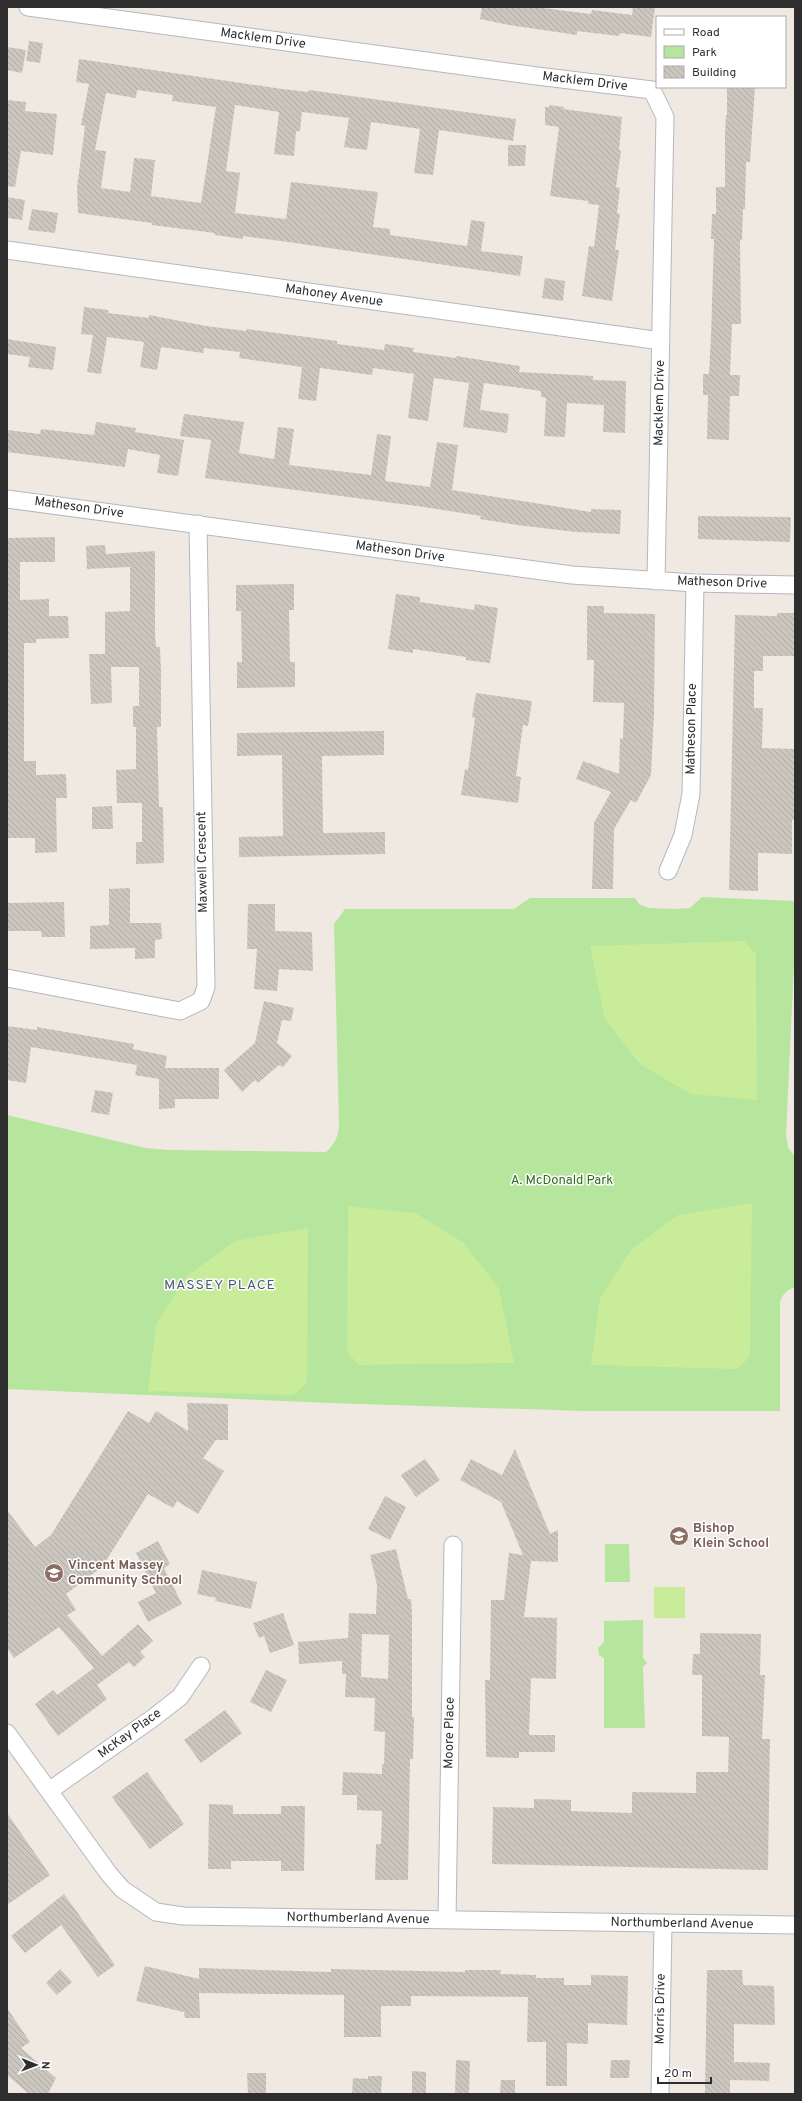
<svg xmlns="http://www.w3.org/2000/svg" width="802" height="2101" font-family="Overpass,sans-serif">
	<defs>
		<pattern id="building-back-hatch" width="6" height="6" patternUnits="userSpaceOnUse"><rect width="6" height="6" fill="#cbc7bf"/><path d="M-1 5l2 2M0 0l6 6M5-1l2 2" fill="none" stroke="#afaba4"/></pattern>
	</defs>
	<rect width="100%" height="100%" fill="#efe9e1"/>
	<!-- green -->
	<path fill="#b6e59e" d="M 702,897 L 795,901 L 795,942 L 786,1135 L 788,1147 L 795,1157 L 795,1287 C 786,1290 783,1294 780,1302 L 780,1411 L 586,1411 L 329,1403 L 7,1389 L 7,1115 L 145,1148 L 168,1150 L 326,1152 C 335,1144 338,1137 339,1125 L 334,924 L 345,909 L 514,909 L 530,898 L 635,898 L 639,904 L 648,908 L 674,909 L 690,908 Z
		M 605,1544 L 629,1544 L 630,1582 L 605,1582 Z
		M 643,1620 L 643,1658 L 647,1663 L 643,1667 L 645,1728 L 604,1728 L 604,1658 L 599,1655 L 598,1648 L 604,1642 L 604,1621 Z"/>
	<!-- pitch -->
	<path fill="#c9ec9a" d="M 744,941 L 756,954 L 757,1100 L 691,1094 L 641,1065 L 605,1019 L 590,946 Z
		M 752,1203 L 750,1357 L 737,1369 L 591,1365 L 600,1298 L 631,1250 L 678,1215 Z
		M 348,1206 L 415,1213 L 464,1243 L 499,1289 L 514,1363 L 359,1365 L 347,1352 Z
		M 308,1228 L 307,1383 L 293,1395 L 148,1391 L 156,1324 L 187,1276 L 235,1241 Z
		M 654,1587 L 685,1587 L 685,1618 L 654,1618 Z"/>
	<!-- building -->
	<path fill="url(#building-back-hatch)" fill-rule="evenodd" d="M 482,7 L 535,7 L 591,14 L 592,10 L 632,15 L 633,7 L 655,7 L 651,37 L 620,33 L 619,36 L 577,31 L 577,35 L 509,25 L 480,19 Z
		M 29,41 L 43,43 L 40,63 L 26,61 Z
		M 7,47 L 26,50 L 22,73 L 7,70 Z
		M 79,59 L 282,89 L 308,92 L 309,90 L 516,119 L 513,141 L 439,130 L 433,175 L 414,173 L 420,129 L 371,122 L 367,150 L 344,147 L 349,118 L 302,112 L 300,131 L 296,131 L 294,156 L 274,154 L 279,112 L 235,105 L 226,171 L 240,173 L 235,213 L 286,219 L 291,182 L 378,192 L 373,227 L 390,229 L 390,235 L 467,246 L 471,220 L 485,222 L 481,251 L 523,256 L 520,276 L 288,242 L 243,236 L 243,239 L 215,235 L 215,233 L 152,225 L 152,223 L 78,213 L 77,188 L 85,126 L 81,125 L 89,84 L 76,82 ZM 137,90 L 173,95 L 172,101 L 216,107 L 201,203 L 151,196 L 155,160 L 134,158 L 130,192 L 101,188 L 106,151 L 95,150 L 106,93 L 136,98 Z
		M 727,87 L 755,87 L 750,162 L 746,162 L 745,209 L 743,209 L 742,240 L 740,240 L 741,324 L 732,324 L 730,375 L 740,375 L 739,396 L 730,396 L 729,440 L 707,439 L 708,395 L 703,395 L 703,374 L 709,374 L 711,335 L 714,239 L 711,239 L 712,214 L 716,214 L 716,187 L 725,187 L 725,133 L 726,115 L 727,115 Z
		M 7,100 L 26,102 L 25,111 L 57,114 L 53,155 L 21,151 L 15,187 L 7,186 Z
		M 550,105 L 564,107 L 563,109 L 622,117 L 619,150 L 621,151 L 616,187 L 620,188 L 617,213 L 620,214 L 615,250 L 619,250 L 612,301 L 582,296 L 589,246 L 594,247 L 599,205 L 588,204 L 588,201 L 550,196 L 559,127 L 545,125 L 545,107 L 549,107 Z
		M 508,145 L 526,145 L 525,166 L 508,166 Z
		M 7,197 L 25,200 L 22,220 L 7,218 Z
		M 32,209 L 58,213 L 55,233 L 28,230 Z
		M 545,278 L 565,281 L 563,301 L 542,298 Z
		M 84,307 L 108,310 L 108,313 L 149,318 L 149,315 L 206,326 L 246,331 L 247,329 L 337,341 L 337,344 L 384,350 L 385,344 L 414,348 L 413,352 L 456,358 L 456,356 L 520,366 L 519,372 L 593,376 L 593,380 L 626,381 L 625,433 L 603,432 L 604,405 L 567,403 L 565,437 L 544,436 L 546,398 L 541,397 L 541,391 L 484,383 L 480,410 L 509,414 L 507,433 L 463,427 L 469,383 L 434,378 L 428,421 L 408,418 L 414,374 L 373,368 L 372,375 L 320,368 L 316,401 L 298,399 L 302,367 L 239,358 L 240,352 L 204,348 L 203,353 L 161,347 L 157,370 L 140,367 L 144,342 L 107,337 L 101,374 L 87,372 L 93,335 L 81,334 Z
		M 7,339 L 56,347 L 53,370 L 28,367 L 30,357 L 7,354 Z
		M 184,414 L 244,422 L 239,453 L 274,459 L 278,427 L 294,429 L 289,465 L 371,475 L 377,434 L 391,436 L 385,481 L 430,487 L 437,442 L 458,445 L 452,490 L 591,512 L 591,509 L 621,510 L 620,534 L 576,532 L 517,525 L 480,519 L 481,516 L 424,507 L 205,478 L 211,440 L 180,436 Z
		M 96,422 L 136,428 L 135,432 L 184,440 L 178,476 L 157,473 L 160,455 L 128,449 L 125,467 L 7,452 L 7,430 L 40,434 L 41,429 L 94,435 Z
		M 698,516 L 791,517 L 790,542 L 698,539 Z
		M 55,537 L 55,562 L 20,562 L 20,600 L 49,599 L 49,616 L 68,616 L 69,638 L 36,639 L 36,643 L 24,643 L 24,761 L 36,761 L 36,775 L 66,774 L 67,798 L 56,798 L 57,852 L 35,853 L 35,838 L 7,838 L 7,538 Z
		M 105,545 L 106,554 L 155,551 L 155,634 L 156,647 L 160,647 L 161,671 L 161,727 L 157,727 L 159,807 L 163,807 L 164,863 L 136,864 L 136,842 L 142,842 L 142,803 L 117,803 L 116,770 L 136,769 L 136,727 L 133,727 L 133,706 L 139,706 L 139,667 L 111,667 L 112,703 L 91,704 L 89,654 L 105,654 L 105,612 L 130,611 L 130,567 L 87,569 L 86,546 Z
		M 294,584 L 294,610 L 289,610 L 290,662 L 295,662 L 295,687 L 237,688 L 237,662 L 242,662 L 241,611 L 236,611 L 236,585 Z
		M 396,594 L 420,597 L 420,602 L 474,610 L 475,604 L 498,608 L 490,663 L 466,660 L 466,657 L 413,649 L 413,653 L 388,649 Z
		M 587,606 L 604,606 L 604,613 L 655,614 L 654,713 L 651,775 L 636,803 L 631,800 L 614,829 L 613,889 L 592,889 L 594,823 L 611,792 L 576,779 L 583,761 L 619,774 L 620,738 L 623,739 L 624,703 L 593,702 L 594,660 L 587,660 Z
		M 777,613 L 795,613 L 795,656 L 763,656 L 763,671 L 754,671 L 754,708 L 763,708 L 762,748 L 795,749 L 795,820 L 792,820 L 792,854 L 758,853 L 758,891 L 729,890 L 735,615 L 777,616 Z
		M 476,693 L 532,701 L 528,726 L 523,725 L 516,776 L 521,777 L 518,803 L 461,795 L 465,769 L 468,770 L 475,718 L 472,717 Z
		M 384,731 L 384,755 L 322,756 L 323,833 L 385,832 L 385,854 L 239,857 L 239,837 L 283,836 L 282,755 L 237,756 L 237,733 Z
		M 112,806 L 113,829 L 92,829 L 92,807 Z
		M 130,888 L 130,923 L 161,923 L 162,939 L 155,940 L 155,958 L 135,959 L 135,948 L 90,949 L 90,926 L 109,925 L 109,889 Z
		M 64,902 L 65,937 L 42,937 L 41,931 L 7,931 L 7,903 Z
		M 248,904 L 275,904 L 275,931 L 312,932 L 313,971 L 279,969 L 277,991 L 254,989 L 257,949 L 247,949 Z
		M 264,1001 L 294,1008 L 291,1021 L 282,1020 L 277,1043 L 292,1056 L 283,1067 L 279,1065 L 258,1083 L 255,1080 L 242,1092 L 224,1070 L 255,1043 Z
		M 7,1026 L 37,1030 L 37,1027 L 134,1044 L 133,1049 L 167,1056 L 165,1068 L 219,1068 L 219,1099 L 175,1099 L 175,1108 L 159,1109 L 159,1079 L 135,1075 L 137,1065 L 31,1047 L 26,1083 L 7,1080 Z
		M 95,1090 L 113,1093 L 109,1115 L 91,1112 Z
		M 187,1403 L 228,1404 L 228,1440 L 216,1440 L 203,1458 L 224,1471 L 198,1514 L 177,1501 L 173,1508 L 148,1494 L 102,1567 L 66,1594 L 76,1610 L 67,1615 L 102,1656 L 138,1624 L 153,1641 L 140,1652 L 145,1657 L 134,1667 L 129,1662 L 97,1685 L 107,1699 L 58,1736 L 35,1704 L 53,1690 L 57,1695 L 94,1668 L 59,1627 L 14,1658 L 7,1648 L 7,1510 L 35,1547 L 51,1535 L 128,1411 L 149,1423 L 156,1411 L 188,1431 Z
		M 515,1449 L 550,1534 L 558,1530 L 558,1562 L 531,1561 L 524,1617 L 557,1618 L 556,1679 L 531,1678 L 529,1735 L 555,1735 L 555,1752 L 519,1752 L 519,1758 L 486,1757 L 485,1680 L 490,1680 L 491,1600 L 504,1600 L 509,1553 L 523,1555 L 501,1502 L 460,1480 L 471,1459 L 502,1475 Z
		M 425,1459 L 440,1480 L 416,1497 L 401,1475 Z
		M 385,1496 L 406,1507 L 390,1540 L 368,1529 Z
		M 158,1541 L 170,1564 L 164,1568 L 182,1604 L 148,1622 L 138,1602 L 156,1593 L 136,1553 Z
		M 396,1549 L 408,1599 L 411,1599 L 412,1615 L 412,1717 L 414,1717 L 413,1759 L 410,1759 L 408,1880 L 375,1880 L 376,1844 L 381,1844 L 382,1811 L 357,1810 L 357,1795 L 342,1795 L 343,1772 L 382,1774 L 382,1764 L 384,1764 L 385,1732 L 374,1731 L 375,1698 L 345,1697 L 346,1674 L 342,1674 L 342,1661 L 299,1664 L 298,1642 L 348,1638 L 349,1613 L 376,1614 L 377,1585 L 370,1555 ZM 362,1634 L 389,1635 L 388,1679 L 361,1677 Z
		M 202,1570 L 257,1582 L 251,1609 L 215,1601 L 216,1598 L 197,1594 Z
		M 283,1613 L 294,1645 L 270,1653 L 264,1636 L 259,1638 L 253,1623 Z
		M 700,1633 L 761,1634 L 760,1675 L 765,1675 L 762,1739 L 770,1739 L 768,1870 L 492,1864 L 493,1807 L 534,1808 L 534,1799 L 571,1800 L 571,1811 L 632,1813 L 632,1792 L 696,1793 L 696,1772 L 728,1772 L 729,1737 L 702,1736 L 702,1675 L 692,1675 L 693,1654 L 700,1654 Z
		M 266,1670 L 287,1680 L 271,1712 L 250,1702 Z
		M 225,1710 L 242,1733 L 201,1763 L 184,1740 Z
		M 147,1772 L 184,1824 L 150,1849 L 112,1797 Z
		M 209,1804 L 233,1805 L 233,1814 L 281,1814 L 281,1806 L 305,1806 L 304,1871 L 281,1871 L 281,1861 L 231,1861 L 231,1869 L 208,1869 Z
		M 7,1813 L 50,1875 L 7,1905 Z
		M 64,1894 L 115,1965 L 98,1977 L 61,1925 L 25,1953 L 11,1936 Z
		M 145,1966 L 199,1979 L 199,1968 L 331,1972 L 331,1969 L 465,1972 L 465,1970 L 501,1970 L 500,1974 L 536,1975 L 536,1978 L 564,1978 L 564,1985 L 591,1985 L 591,1975 L 628,1976 L 627,2025 L 588,2023 L 588,2044 L 567,2043 L 567,2086 L 546,2086 L 546,2042 L 527,2042 L 528,1997 L 411,1996 L 411,2006 L 381,2006 L 381,2037 L 344,2037 L 344,1995 L 199,1993 L 200,2018 L 185,2018 L 184,2012 L 136,2001 Z
		M 60,1969 L 72,1982 L 57,1995 L 46,1983 Z
		M 707,1970 L 742,1970 L 743,1985 L 774,1986 L 775,2025 L 734,2024 L 734,2062 L 770,2063 L 769,2081 L 730,2080 L 730,2094 L 705,2094 Z
		M 7,2008 L 30,2042 L 21,2048 L 56,2078 L 48,2094 L 29,2094 L 7,2075 Z
		M 456,2060 L 470,2061 L 469,2094 L 455,2094 Z
		M 611,2060 L 630,2060 L 629,2078 L 610,2078 Z
		M 412,2071 L 426,2072 L 426,2094 L 412,2094 Z
		M 247,2073 L 266,2073 L 266,2094 L 248,2094 Z
		M 368,2076 L 382,2076 L 381,2094 L 352,2094 L 353,2078 L 368,2079 Z
		M 501,2080 L 515,2080 L 515,2094 L 500,2094 Z"/>
	<g fill="none" stroke-linecap="round" stroke-linejoin="round">
		<!-- minor casing -->
		<g stroke="#b4b7c1" stroke-width="19">
			<path id="minor" d="M 28,7 L 537,76 L 652,90 L 665,117 L 656,581
				M 7,250 L 661,341
				M 7,499 L 572,575 L 695,583 L 795,585
				M 668,871 L 683,835 L 691,794 L 695,583
				M 7,978 L 180,1011 L 201,1001 L 206,987 L 198,524
				M 7,1733 L 109,1874 L 122,1889 L 156,1912 L 183,1916 L 795,1925
				M 49,1791 L 153,1718 L 180,1697 L 201,1666
				M 447,1920 L 453,1545
				M 660,2094 L 663,1924"/>
		</g>
		<!-- minor -->
		<use href="#minor" stroke="#fff" stroke-width="17"/>
	</g>
	<!-- icons -->
	<defs>
		<g id="school-disc" transform="scale(1)"><circle r="9.5" fill="#8d6e63" stroke="#fff"/><path d="M0-5L7-2L0 1L-7-2ZM-4 1L0 2.5L4 1V4Q0 6-4 4Z" fill="#fff"/></g>
	</defs>
	<g fill-rule="evenodd">
		<use href="#school-disc" x="679" y="1536"/>
		<use href="#school-disc" x="54" y="1573"/>
	</g>
	<g text-anchor="middle" dominant-baseline="central" stroke-width="3" stroke-linejoin="round" paint-order="stroke">
		<!-- street labels -->
		<g font-size="13" fill="#2e2e2e" stroke="#fff">
			<text transform="translate(263 39) rotate(8)">Macklem Drive</text>
			<text transform="translate(585 82) rotate(7)">Macklem Drive</text>
			<text transform="translate(334 296) rotate(8)">Mahoney Avenue</text>
			<text transform="translate(660 403) rotate(-89)">Macklem Drive</text>
			<text transform="translate(79 508) rotate(8)">Matheson Drive</text>
			<text transform="translate(400 552) rotate(8)">Matheson Drive</text>
			<text transform="translate(722 583) rotate(2)">Matheson Drive</text>
			<text transform="translate(692 729) rotate(-89)">Matheson Place</text>
			<text transform="translate(203 862) rotate(-91)">Maxwell Crescent</text>
			<text transform="translate(450 1733) rotate(-89)">Moore Place</text>
			<text transform="translate(130 1734) rotate(-36)">McKay Place</text>
			<text transform="translate(358 1919) rotate(1)">Northumberland Avenue</text>
			<text transform="translate(682 1924) rotate(1)">Northumberland Avenue</text>
			<text transform="translate(661 2009) rotate(-89)">Morris Drive</text>
		</g>
		<!-- park labels -->
		<g font-size="13" fill="#2c6e1b" stroke="#fff">
			<text x="562" y="1181">A. McDonald Park</text>
		</g>
		<!-- education labels -->
		<g font-size="13" font-weight="bold" fill="#785e54" stroke="#fff" text-anchor="start">
			<text x="693" y="1529">Bishop<tspan x="693" dy="15">Klein School</tspan></text>
			<text x="68" y="1566">Vincent Massey<tspan x="68" dy="15">Community School</tspan></text>
		</g>
		<!-- neighbourhood labels -->
		<g font-size="14" letter-spacing="1" fill="#4d5680" stroke="#fff">
			<text x="220" y="1285">MASSEY PLACE</text>
		</g>
	</g>
	<!-- border -->
	<rect width="802" height="2101" fill="none" stroke="#2e2e2e" stroke-width="16"/>
	<!-- legend -->
	<rect x="656" y="16" width="130" height="72" fill="#ffffff" stroke="#ababab"/>
	<rect x="664" y="29" width="20" height="6" fill="#ffffff" stroke="#ababab"/>
	<text x="692" y="36" font-size="12" fill="#2e2e2e">Road</text>
	<rect x="664" y="46" width="20" height="12" fill="#b6e59e" stroke="#ababab"/>
	<text x="692" y="56" font-size="12" fill="#2e2e2e">Park</text>
	<rect x="664" y="66" width="20" height="12" fill="url(#building-back-hatch)" stroke="#ababab"/>
	<text x="692" y="76" font-size="12" fill="#2e2e2e">Building</text>
	<!-- north arrow -->
	<g transform="translate(36 2065) rotate(91)" stroke="#ffffff" stroke-width="3" paint-order="stroke">
	<path d="M0-3L7 15L0 10L-7 15Z" fill="#2e2e2e"/>
	<text y="-6" font-size="11" font-weight="bold" text-anchor="middle" fill="#2e2e2e">N</text>
	</g>
	<!-- scale -->
	<path d="M658 2077v6h53v-6" fill="none" stroke="#2e2e2e" stroke-width="2"/>
	<text x="664" y="2077" font-size="12" fill="#2e2e2e" stroke="#ffffff" stroke-width="3" paint-order="stroke">20 m</text>
</svg>
